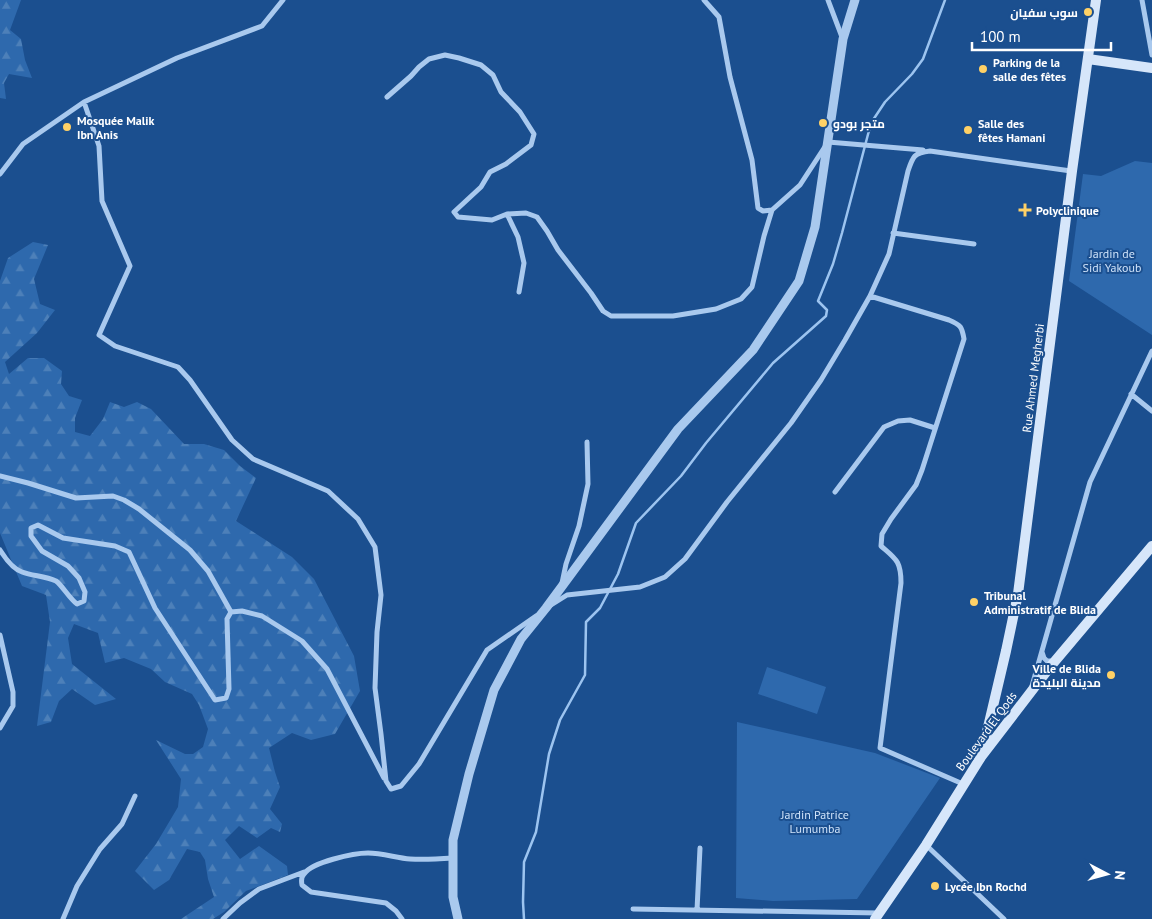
<svg xmlns="http://www.w3.org/2000/svg" width="1152" height="919" font-family="'PT Sans',Cairo,sans-serif">
	<defs>
		<pattern id="forest-firs" width="22" height="20" patternUnits="userSpaceOnUse" patternTransform="scale(1.25)"><rect width="22" height="20" fill="#2e69ad"/><path d="M5 1l3.5 6h-7zM16 11l3.5 6h-7z" fill="#4d80b9"/></pattern>
	</defs>
	<rect width="100%" height="100%" fill="#1b4f8f"/>
	<!-- forest -->
	<path fill="url(#forest-firs)" d="M 0,0 L 21,0 L 10,30 L 21,39 L 25,60 L 32,78 L 9,74 L 4,83 L 6,99 L 0,98 Z
		M 33,242 L 48,245 L 34,279 L 40,304 L 55,310 L 37,333 L 5,362 L 9,374 L 28,358 L 44,358 L 62,371 L 61,384 L 69,396 L 82,400 L 75,418 L 75,432 L 90,436 L 103,419 L 110,402 L 124,407 L 137,402 L 151,409 L 184,444 L 204,444 L 224,450 L 240,466 L 256,478 L 236,521 L 292,557 L 314,579 L 354,656 L 360,691 L 335,734 L 311,740 L 292,733 L 269,748 L 275,772 L 280,787 L 270,809 L 282,824 L 280,832 L 271,828 L 257,838 L 239,826 L 225,840 L 240,859 L 259,846 L 287,866 L 288,875 L 246,891 L 224,912 L 213,919 L 181,919 L 214,897 L 208,879 L 205,860 L 200,852 L 187,849 L 169,880 L 154,890 L 135,871 L 156,844 L 178,807 L 181,779 L 156,740 L 185,754 L 193,754 L 203,747 L 208,729 L 199,705 L 192,694 L 165,682 L 151,669 L 124,658 L 105,663 L 98,633 L 74,624 L 68,638 L 72,664 L 116,699 L 95,705 L 72,689 L 59,701 L 51,722 L 37,726 L 50,622 L 46,595 L 22,586 L 0,533 L 0,281 L 8,258 Z"/>
	<!-- garden -->
	<path fill="#2e69ad" d="M 1135,161 L 1152,163 L 1152,335 L 1069,281 L 1083,174 L 1101,176 Z
		M 767,667 L 826,687 L 817,714 L 758,694 Z
		M 737,722 L 875,753 L 940,778 L 857,899 L 773,901 L 736,898 Z"/>
	<g fill="none" stroke-linecap="round" stroke-linejoin="round">
		<!-- stream -->
		<path stroke="#9cc4f0" stroke-width="2.5" d="M 524,919 L 523,902 L 524,862 L 536,832 L 549,754 L 560,720 L 585,675 L 586,622 L 600,608 L 618,574 L 636,523 L 681,476 L 706,443 L 773,363 L 826,316 L 827,310 L 818,301 L 833,264 L 842,233 L 871,123 L 885,102 L 912,74 L 923,59 L 945,0"/>
		<!-- minor -->
		<path stroke="#a9c9ee" stroke-width="5" d="M 704,0 L 719,17 L 730,77 L 752,160 L 758,208 L 763,211 L 772,210 L 800,185 L 828,142 L 923,150
			M 828,0 L 842,37
			M 1142,0 L 1152,55
			M 387,97 L 411,76 L 419,67 L 429,59 L 445,55 L 459,58 L 481,65 L 493,75 L 501,92 L 520,112 L 534,134 L 531,145 L 506,164 L 490,172 L 481,187 L 454,212 L 458,217 L 492,220 L 507,214 L 526,213 L 537,217 L 547,231 L 558,250 L 591,293 L 603,311 L 611,316 L 673,316 L 716,309 L 741,299 L 752,287 L 764,236 L 772,210
			M 84,102 L 99,146 L 102,201 L 130,266 L 99,335 L 115,346 L 178,367 L 190,380 L 232,440 L 253,459 L 328,491 L 358,519 L 375,547 L 381,595 L 377,632 L 375,688 L 381,734 L 386,781 L 391,789 L 401,786 L 419,764 L 487,650 L 536,616
			M 0,174 L 23,144 L 84,102 L 177,58 L 262,26 L 283,0
			M 507,214 L 518,237 L 524,263 L 519,292
			M 893,233 L 974,244
			M 870,296 L 949,320 C 961,325 962,327 964,339 L 922,470 L 916,485 L 891,519 L 882,534 L 881,546 C 896,559 901,561 901,583 L 880,748 L 963,784
			M 1131,394 L 1152,411
			M 0,476 L 28,483 L 76,498 L 113,496 L 124,500 L 139,509 L 190,550 L 208,571 L 231,612
			M 835,492 L 884,427 L 898,421 L 910,420 L 935,428
			M 0,550 C 5,558 13,569 22,572 C 33,576 45,576 56,581 C 61,584 70,599 77,604 L 84,601 L 85,592 L 79,578 L 68,566 L 42,551 L 31,536 L 31,528 L 38,525 L 63,538 L 115,546 L 129,552 L 155,608 L 215,700 L 226,698 L 229,689 L 227,619 L 231,612 L 242,611 L 262,616 L 302,641 L 327,669 L 384,778
			M 562,583 L 566,564 L 579,526 L 588,484 L 587,442
			M 551,605 L 567,595 L 640,587 L 665,577 L 685,559 L 727,502 L 791,423 L 821,380 L 845,340 L 870,296 L 889,254 L 908,171 C 913,156 914,153 930,151 L 1071,171
			M 0,635 L 13,692 L 13,706 L 0,728
			M 1042,652 L 1044,658 L 1047,661 L 1055,661
			M 1032,686 L 1090,482 L 1152,351
			M 926,845 L 1004,919
			M 633,909 L 879,913
			M 697,910 L 700,848
			M 63,919 L 77,886 L 100,849 L 122,824 L 135,796
			M 223,919 L 240,903 L 259,889 L 304,872
			M 402,919 L 396,911 L 386,903 L 311,892 L 302,885 C 301,880 301,877 304,874 C 312,862 354,853 368,853 C 382,853 397,858 410,859 C 424,860 439,859 453,858"/>
		<!-- tertiary -->
		<path stroke="#a9c9ee" stroke-width="9" d="M 458,919 L 453,897 L 453,840 L 469,774 L 494,690 L 521,639 L 546,608 L 678,429 L 753,350 L 799,281 L 815,227 L 843,39 L 855,0"/>
		<!-- secondary -->
		<path stroke="#d6e6fa" stroke-width="10" d="M 1088,59 L 1152,68
			M 981,757 L 1006,651 L 1018,594 L 1072,171 L 1096,0
			M 875,919 L 926,845 L 981,757 L 1050,667 L 1152,546"/>
	</g>
	<!-- markers -->
	<g fill="#ffd166" stroke="#1b4f8f" stroke-width="2">
		<circle cx="1088" cy="12" r="5"/>
		<circle cx="983" cy="69" r="5"/>
		<circle cx="823" cy="123" r="5"/>
		<circle cx="67" cy="127" r="5"/>
		<circle cx="968" cy="130" r="5"/>
		<path d="M1022.5 202.5h5v5h5v5h-5v5h-5v-5h-5v-5h5z"/>
		<circle cx="974" cy="602" r="5"/>
		<circle cx="1111" cy="675" r="5"/>
		<circle cx="935" cy="886" r="5"/>
	</g>
	<g text-anchor="middle" dominant-baseline="central" stroke-width="4" stroke-linejoin="round" paint-order="stroke">
		<!-- poi labels -->
		<g font-size="12" font-weight="bold" fill="#fff" stroke="#1b4f8f" text-anchor="start">
			<text x="1078" y="12" text-anchor="end">سوب سفيان</text>
			<text x="993" y="62">Parking de la<tspan x="993" dy="14">salle des fêtes</tspan></text>
			<text x="77" y="120">Mosquée Malik<tspan x="77" dy="14">Ibn Anis</tspan></text>
			<text x="833" y="123">متجر بودو</text>
			<text x="978" y="123">Salle des<tspan x="978" dy="14">fêtes Hamani</tspan></text>
			<text x="1036" y="210">Polyclinique</text>
			<text x="984" y="595">Tribunal<tspan x="984" dy="14">Administratif de Blida</tspan></text>
			<text x="1101" y="668" text-anchor="end">Ville de Blida<tspan x="1101" dy="14">مدينة البليدة</tspan></text>
			<text x="945" y="886">Lycée Ibn Rochd</text>
		</g>
		<!-- park labels -->
		<g font-size="12" fill="#cfe3fa" stroke="#1b4f8f">
			<text x="1112" y="253">Jardin de<tspan x="1112" dy="14">Sidi Yakoub</tspan></text>
			<text x="815" y="814">Jardin Patrice<tspan x="815" dy="14">Lumumba</tspan></text>
		</g>
		<!-- street labels -->
		<g font-size="12" fill="#fff" stroke="#1b4f8f">
			<text transform="translate(1033 378) rotate(-83)">Rue Ahmed Megherbi</text>
			<text transform="translate(986 731) rotate(-54)">Boulevard El Qods</text>
		</g>
	</g>
	<!-- north arrow -->
	<g transform="translate(1107 874) rotate(96)" stroke="#1b4f8f" stroke-width="4" paint-order="stroke">
	<path d="M0-4L9 19L0 12L-9 19Z" fill="#ffffff"/>
	<text y="-8" font-size="14" font-weight="bold" text-anchor="middle" fill="#ffffff">N</text>
	</g>
	<!-- scale -->
	<path d="M972 42v8h139v-8" fill="none" stroke="#ffffff" stroke-width="2.5"/>
	<text x="980" y="42" font-size="15" fill="#ffffff" stroke="#1b4f8f" stroke-width="4" paint-order="stroke">100 m</text>
</svg>
